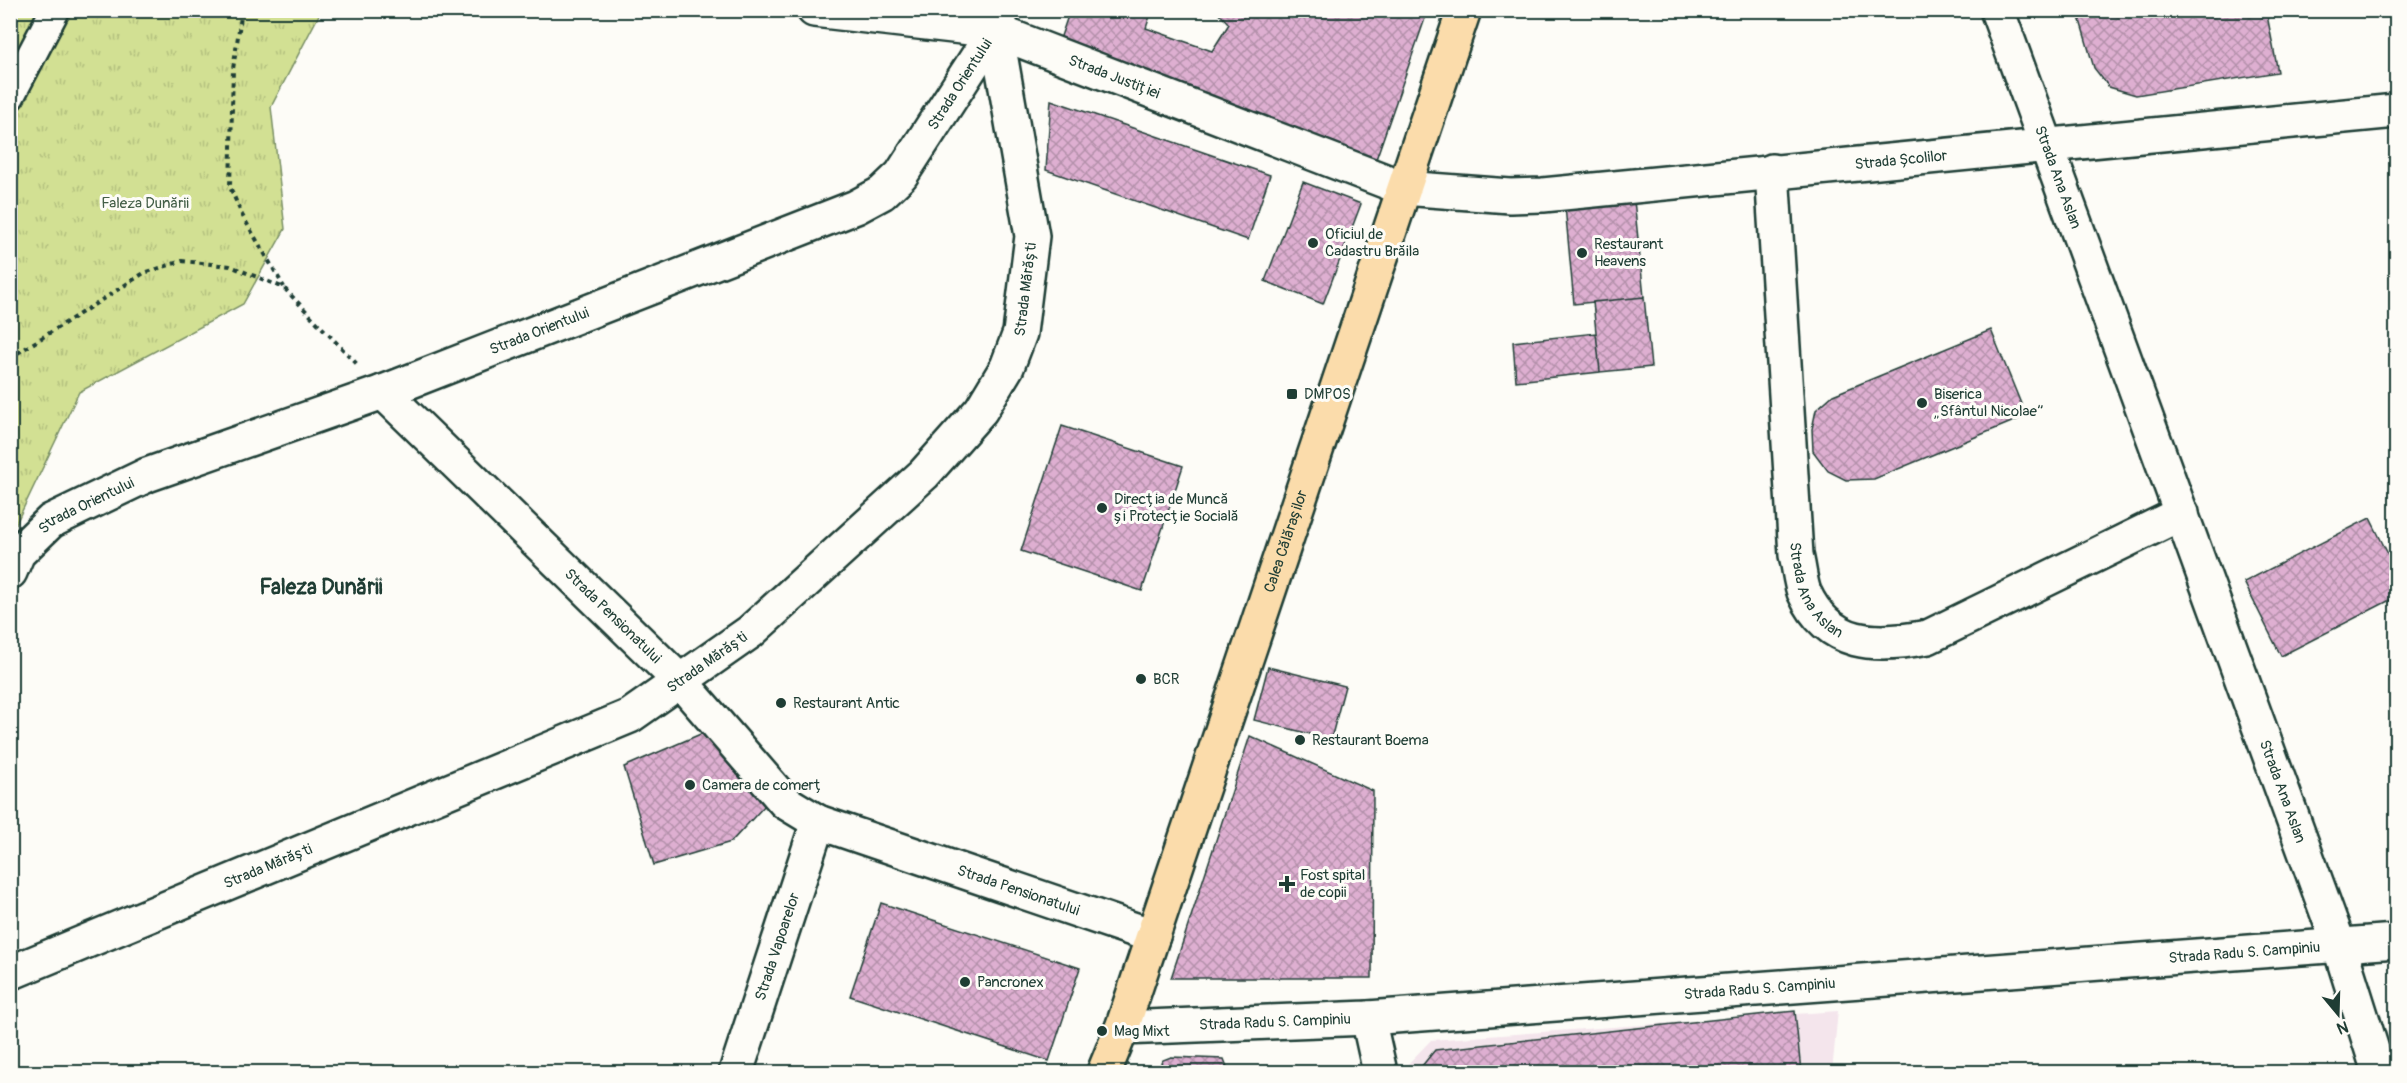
<svg xmlns="http://www.w3.org/2000/svg" width="2407" height="1083" font-family="Pangolin,sans-serif">
	<defs>
		<pattern id="park-tufts" width="24" height="20" patternUnits="userSpaceOnUse" patternTransform="scale(1.5)"><rect width="24" height="20" fill="#d2e093"/><path d="M3 7l-1-3M5 7V3M7 7l1-3M15 17l-1-3M17 17v-4M19 17l1-3" fill="none" stroke="#b4c17f"/></pattern>
		<pattern id="building-cross-hatch" width="8" height="8" patternUnits="userSpaceOnUse" patternTransform="scale(1.5)"><rect width="8" height="8" fill="#deafd1"/><path d="M0 0l8 8M0 8l8-8" fill="none" stroke="#b390aa"/></pattern>
	</defs>
	<rect width="100%" height="100%" fill="#fdfcf7"/>
	<filter id="ink" filterUnits="userSpaceOnUse"><feTurbulence type="fractalNoise" baseFrequency=".0167" numOctaves="2"/><feDisplacementMap in="SourceGraphic" scale="12" xChannelSelector="R" yChannelSelector="G"/><feConvolveMatrix kernelMatrix="1 2 1 2 8 2 1 2 1" color-interpolation-filters="sRGB"/></filter>
	<g filter="url(#ink)">
		<!-- built -->
		<path fill="#f4e5ec" d="M 1838,1011 L 1832,1072 L 1406,1072 L 1404,1068 L 1431,1040 Z"/>
		<!-- park -->
		<path fill="url(#park-tufts)" stroke="#788e64" stroke-width="1.5" d="M 11,11 L 321,11 L 271,107 L 285,229 L 243,304 L 79,392 L 11,534 Z"/>
		<!-- building -->
		<path fill="url(#building-cross-hatch)" stroke="#1f3d34" stroke-width="1.5" d="M 1070,10 L 1152,10 L 1146,28 L 1212,51 L 1229,24 L 1216,10 L 1428,10 L 1374,165 L 1059,42 Z
			M 2077,10 L 2210,10 L 2210,13 L 2267,15 L 2278,72 L 2136,95 L 2109,87 L 2094,68 Z
			M 1051,100 L 1270,175 L 1248,240 L 1046,170 Z
			M 1303,182 L 1361,204 L 1323,304 L 1265,281 Z
			M 1634,200 L 1644,297 L 1574,304 L 1565,206 Z
			M 1644,297 L 1651,367 L 1600,372 L 1593,302 Z
			M 1991,330 L 2026,416 L 1874,479 L 1846,480 L 1828,471 L 1813,451 L 1812,429 L 1816,410 L 1833,395 Z
			M 1596,333 L 1600,372 L 1516,381 L 1513,342 Z
			M 1062,426 L 1183,466 L 1142,591 L 1021,551 Z
			M 2370,518 L 2389,556 L 2396,552 L 2396,597 L 2281,656 L 2244,582 Z
			M 1268,667 L 1345,686 L 1331,739 L 1254,720 Z
			M 703,733 L 767,803 L 731,842 L 654,865 L 624,767 Z
			M 1250,736 L 1373,791 L 1372,978 L 1171,978 Z
			M 881,903 L 1080,968 L 1049,1061 L 850,996 Z
			M 1795,1011 L 1801,1072 L 1417,1072 L 1435,1050 Z
			M 1171,1057 L 1224,1059 L 1229,1072 L 1155,1072 L 1163,1060 Z"/>
		<g fill="none" stroke-linecap="round" stroke-linejoin="round">
			<!-- pedestrian casing -->
			<g stroke="#1f3d34" stroke-width="33">
				<path id="pedestrian" d="M 10,96 L 55,10"/>
			</g>
			<!-- minor casing -->
			<g stroke="#1f3d34" stroke-width="38">
				<g id="minor">
					<path id="s1" d="M 814,10 L 996,31 L 1403,188"/>
					<path id="s2" d="M 1772,171 L 1796,555 C 1799,566 1800,581 1804,592 C 1829,647 1875,647 1928,637 L 2182,513"/>
					<path id="s3" d="M 383,392 L 681,682 L 785,802 L 818,822 L 1153,936"/>
					<path id="s4" d="M 10,572 L 18,553 L 51,521 L 147,475 L 383,392 L 856,207 L 882,193 L 901,175 L 1000,22"/>
					<path id="s5" d="M 10,973 L 630,716 L 750,632 L 924,474 L 981,410 L 1007,367 L 1020,333 L 1032,236 L 996,31"/>
					<path d="M 1368,1018 L 1380,1072"/>
					<path id="s6" d="M 736,1072 L 818,822"/>
				</g>
			</g>
			<!-- tertiary casing -->
			<g stroke="#1f3d34" stroke-width="38">
				<g id="tertiary">
					<path id="s7" d="M 1122,1028 L 1368,1018 L 2396,941"/>
				</g>
			</g>
			<!-- secondary casing -->
			<g stroke="#1f3d34" stroke-width="38">
				<g id="secondary">
					<path id="s8" d="M 1997,10 L 2339,945 L 2379,1072"/>
					<path id="s9" d="M 1403,188 L 1510,196 L 1543,195 L 2396,111"/>
				</g>
			</g>
			<!-- primary casing -->
			<g stroke="#1f3d34" stroke-width="38">
				<g id="primary">
					<path id="s10" d="M 1104,1072 L 1122,1028 L 1464,10"/>
				</g>
			</g>
			<!-- path -->
			<path stroke="#1f3d34" stroke-width="4" stroke-dasharray="4.5 4.5" stroke-linecap="butt" d="M 242,10 L 233,69 L 230,187 L 242,215 L 284,287
				M 10,358 L 144,273 L 182,261 L 230,266 L 284,288 L 357,364"/>
			<!-- pedestrian -->
			<use href="#pedestrian" stroke="#fdfcf7" stroke-width="28"/>
			<!-- minor -->
			<use href="#minor" stroke="#fdfcf7" stroke-width="33"/>
			<!-- tertiary -->
			<use href="#tertiary" stroke="#fdfcf7" stroke-width="33"/>
			<!-- secondary -->
			<use href="#secondary" stroke="#fdfcf7" stroke-width="33"/>
			<!-- primary -->
			<use href="#primary" stroke="#fbdcab" stroke-width="33"/>
		</g>
	</g>
	<!-- markers -->
	<g fill="#1f3d34" stroke="#fdfcf7" stroke-width="2">
		<circle cx="1313" cy="243" r="6"/>
		<circle cx="1582" cy="253" r="6"/>
		<rect x="1286" y="388" width="12" height="12" rx="3"/>
		<circle cx="1922" cy="403" r="6"/>
		<circle cx="1102" cy="508" r="6"/>
		<circle cx="1141" cy="679" r="6"/>
		<circle cx="781" cy="703" r="6"/>
		<circle cx="1300" cy="740" r="6"/>
		<circle cx="690" cy="785" r="6"/>
		<path d="M1284 875h6v6h6v6h-6v6h-6v-6h-6v-6h6z"/>
		<circle cx="965" cy="982" r="6"/>
		<circle cx="1102" cy="1031" r="6"/>
	</g>
	<g text-anchor="middle" dominant-baseline="central" stroke-width="6" stroke-linejoin="round" paint-order="stroke">
		<!-- street labels -->
		<g font-size="15" fill="#1f3d34" stroke="#fdfcf7">
			<text stroke="none"><textPath href="#s1" startOffset="310">Strada Justiției</textPath></text>
			<text stroke="none"><textPath href="#s4" startOffset="1095">Strada Orientului</textPath></text>
			<text stroke="none"><textPath href="#s9" startOffset="500">Strada Școlilor</textPath></text>
			<text stroke="none"><textPath href="#s8" startOffset="178">Strada Ana Aslan</textPath></text>
			<text stroke="none"><textPath href="#s5" startOffset="1269">Strada Mărăști</textPath></text>
			<text stroke="none"><textPath href="#s4" startOffset="591">Strada Orientului</textPath></text>
			<text stroke="none"><textPath href="#s4" startOffset="105">Strada Orientului</textPath></text>
			<text stroke="none"><textPath href="#s10" startOffset="561">Calea Călărașilor</textPath></text>
			<text stroke="none"><textPath href="#s2" startOffset="426">Strada Ana Aslan</textPath></text>
			<text stroke="none"><textPath href="#s3" startOffset="321">Strada Pensionatului</textPath></text>
			<text stroke="none"><textPath href="#s5" startOffset="765">Strada Mărăști</textPath></text>
			<text stroke="none"><textPath href="#s8" startOffset="832">Strada Ana Aslan</textPath></text>
			<text stroke="none"><textPath href="#s5" startOffset="279">Strada Mărăști</textPath></text>
			<text stroke="none"><textPath href="#s3" startOffset="825">Strada Pensionatului</textPath></text>
			<text stroke="none"><textPath href="#s6" startOffset="132">Strada Vapoarelor</textPath></text>
			<text stroke="none"><textPath href="#s7" startOffset="1125">Strada Radu S. Campiniu</textPath></text>
			<text stroke="none"><textPath href="#s7" startOffset="639">Strada Radu S. Campiniu</textPath></text>
			<text stroke="none"><textPath href="#s7" startOffset="153">Strada Radu S. Campiniu</textPath></text>
		</g>
		<!-- park labels -->
		<g font-size="15" fill="#435e47" stroke="#fdfcf7">
			<text x="145" y="203">Faleza Dunării</text>
		</g>
		<!-- poi labels -->
		<g font-size="15" fill="#1f3d34" stroke="#fdfcf7" text-anchor="start">
			<text x="1325" y="234">Oficiul de<tspan x="1325" dy="17">Cadastru Brăila</tspan></text>
			<text x="1594" y="244">Restaurant<tspan x="1594" dy="17">Heavens</tspan></text>
			<text x="1304" y="394">DMPOS</text>
			<text x="1934" y="394">Biserica<tspan x="1934" dy="17">„Sfântul Nicolae”</tspan></text>
			<text x="1114" y="499">Direcția de Muncă<tspan x="1114" dy="17">și Protecție Socială</tspan></text>
			<text x="1153" y="679">BCR</text>
			<text x="793" y="703">Restaurant Antic</text>
			<text x="1312" y="740">Restaurant Boema</text>
			<text x="702" y="785">Camera de comerț</text>
			<text x="1300" y="875">Fost spital<tspan x="1300" dy="17">de copii</tspan></text>
			<text x="977" y="982">Pancronex</text>
			<text x="1114" y="1031">Mag Mixt</text>
		</g>
		<!-- district labels -->
		<g font-size="21" font-weight="bold" fill="#1f3d34" stroke="#fdfcf7">
			<text x="321" y="587">Faleza Dunării</text>
		</g>
	</g>
	<!-- margin -->
	<rect width="2407" height="1083" fill="none" stroke="#fdfcf7" stroke-width="36"/>
	<rect x="18" y="18" width="2371" height="1047" fill="none" stroke="#1f3d34" stroke-width="2" filter="url(#ink)"/>
	<!-- north arrow -->
	<g transform="translate(2338 1014) rotate(161)" stroke="#fdfcf7" stroke-width="4.5" paint-order="stroke">
	<path d="M0-4.5L10 22L0 15L-10 22Z" fill="#1f3d34"/>
	<text y="-9" font-size="16" font-weight="bold" text-anchor="middle" fill="#1f3d34">N</text>
	</g>
</svg>
